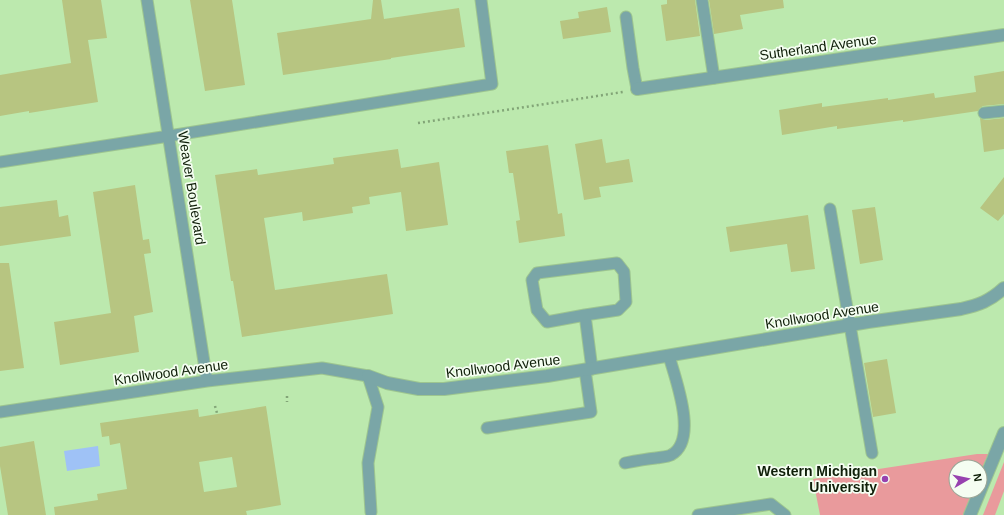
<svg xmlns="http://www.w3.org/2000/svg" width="1004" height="515" font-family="Helvetica,sans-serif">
	<rect width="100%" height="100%" fill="#bce9ae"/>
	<!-- green -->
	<path fill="#e99a9c" d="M 977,454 L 988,454 L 980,473 L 980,467 L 956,467 L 956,491 L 972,491 L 964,515 L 820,515 L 813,479 Z
		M 1004,462 L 1004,491 L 995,515 L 983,515 Z"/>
	<!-- water -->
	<path fill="#9fc2f6" d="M 98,446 L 100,466 L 67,471 L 64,451 Z"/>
	<!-- building -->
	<path fill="#b7c581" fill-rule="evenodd" d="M 62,0 L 101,0 L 107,38 L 88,40 L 98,102 L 29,113 L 29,111 L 0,116 L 0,75 L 71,63 Z
		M 190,0 L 232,0 L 245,85 L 205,91 Z
		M 373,0 L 381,0 L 384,19 L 459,8 L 465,47 L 391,58 L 391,59 L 283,75 L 277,33 L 371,19 Z
		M 667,0 L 695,0 L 700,36 L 666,41 L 661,5 L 667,4 Z
		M 709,0 L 783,0 L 784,8 L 740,15 L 743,29 L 714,34 Z
		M 607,7 L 611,32 L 563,39 L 560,21 L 579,18 L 578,12 Z
		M 1004,71 L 1004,104 L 983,106 L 980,108 L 978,111 L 903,122 L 903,120 L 837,129 L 837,126 L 782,135 L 779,110 L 822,103 L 822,107 L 888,98 L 888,100 L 934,93 L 935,98 L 976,92 L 974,76 Z
		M 980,118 L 985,120 L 1004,118 L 1004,149 L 984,152 Z
		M 602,139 L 606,163 L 629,159 L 633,182 L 599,187 L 601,197 L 584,200 L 575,144 Z
		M 548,145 L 558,214 L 562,213 L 565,236 L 519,243 L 516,221 L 520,220 L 513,173 L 509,173 L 506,151 Z
		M 398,149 L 401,168 L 439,162 L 448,225 L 406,231 L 401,192 L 369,197 L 370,204 L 352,207 L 353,213 L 303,221 L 302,212 L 264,218 L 275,290 L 387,274 L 393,314 L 242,337 L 233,281 L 231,281 L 215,175 L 257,169 L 258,175 L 334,164 L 333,158 Z
		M 1004,177 L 1004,214 L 998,221 L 980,208 Z
		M 135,185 L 143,240 L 149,239 L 151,253 L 144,254 L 153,312 L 134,316 L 139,352 L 60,365 L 54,322 L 111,313 L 93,192 Z
		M 57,200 L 59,217 L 68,215 L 71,236 L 0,246 L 0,207 Z
		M 875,207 L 883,260 L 860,264 L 852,210 Z
		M 808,215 L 815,269 L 791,272 L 787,244 L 730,252 L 726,227 Z
		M 0,263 L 9,263 L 24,368 L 0,371 Z
		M 887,359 L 896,413 L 873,417 L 864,363 Z
		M 266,406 L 281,505 L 246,511 L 247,515 L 55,515 L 54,507 L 98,500 L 97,494 L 127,489 L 120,443 L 110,445 L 109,436 L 102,437 L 100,423 L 198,409 L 199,417 ZM 232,457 L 237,487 L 204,492 L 199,462 Z
		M 34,441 L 46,515 L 8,515 L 0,466 L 0,447 Z"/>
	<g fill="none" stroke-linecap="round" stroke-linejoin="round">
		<!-- service casing -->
		<g stroke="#9dc590" stroke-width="13">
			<path id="service" d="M 147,0 L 207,381
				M 702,0 L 714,78
				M 626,17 L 633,68 L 637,89
				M 984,113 L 1004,111
				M 0,162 L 169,136 L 492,84 L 481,0
				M 830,209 L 872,453
				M 585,315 L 547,322 L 537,310 L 532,280 L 537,273 L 617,263 L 624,272 L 626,302 L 618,310 L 585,315 L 592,369
				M 0,412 L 207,381 L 322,368 L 368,376 L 378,407 L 368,463 L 371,512
				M 487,428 L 591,412 L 585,370
				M 625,463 C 635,461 646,459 656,458 C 661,457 667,457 671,455 C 699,440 675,378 669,356
				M 698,515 L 771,504 L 785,515"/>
		</g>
		<!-- minor casing -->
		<g stroke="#9dc590" stroke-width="14">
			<path id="minor" d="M 637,89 L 1004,35
				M 368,376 L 387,383 L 419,389 L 444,389 L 547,376 L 868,322 L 961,309 C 979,305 990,301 1004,288"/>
		</g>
		<!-- tertiary casing -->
		<g stroke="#9dc590" stroke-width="14">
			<path id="tertiary" d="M 980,491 L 1004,433
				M 970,515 L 980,491"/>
		</g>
		<!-- path -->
		<path stroke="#82a577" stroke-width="2.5" stroke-dasharray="2 3" stroke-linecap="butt" d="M 418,123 L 519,108 L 623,92
			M 287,396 L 287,402
			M 215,406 L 217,413"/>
		<!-- service -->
		<use href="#service" stroke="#7aa6a7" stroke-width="11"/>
		<!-- minor -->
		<use href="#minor" stroke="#7aa6a7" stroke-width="12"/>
		<!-- tertiary -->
		<use href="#tertiary" stroke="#7aa6a7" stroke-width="12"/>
	</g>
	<!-- markers -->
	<circle fill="#9742af" stroke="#f5fef2" stroke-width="1.5" cx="885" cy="479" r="4"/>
	<g text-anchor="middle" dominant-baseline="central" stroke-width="3.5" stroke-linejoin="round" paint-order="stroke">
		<!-- street labels -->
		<g font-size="14" fill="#0f1f09" stroke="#f5fef2">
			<text transform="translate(818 47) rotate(-8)">Sutherland Avenue</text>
			<text transform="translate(192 188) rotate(81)">Weaver Boulevard</text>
			<text transform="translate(822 315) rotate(-9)">Knollwood Avenue</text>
			<text transform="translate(503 366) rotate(-7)">Knollwood Avenue</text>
			<text transform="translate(171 372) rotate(-8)">Knollwood Avenue</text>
		</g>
		<!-- poi labels -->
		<g font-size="14" font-weight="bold" fill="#0f1f09" stroke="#f5fef2" text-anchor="end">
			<text x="877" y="471">Western Michigan<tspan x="877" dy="16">University</tspan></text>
		</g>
	</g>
	<!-- north arrow -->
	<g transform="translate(968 479) rotate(81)"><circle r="19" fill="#f5fef2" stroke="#99a595"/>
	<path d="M0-3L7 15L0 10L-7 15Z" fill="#9742af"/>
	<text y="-6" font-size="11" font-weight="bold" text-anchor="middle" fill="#0f1f09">N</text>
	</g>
</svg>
